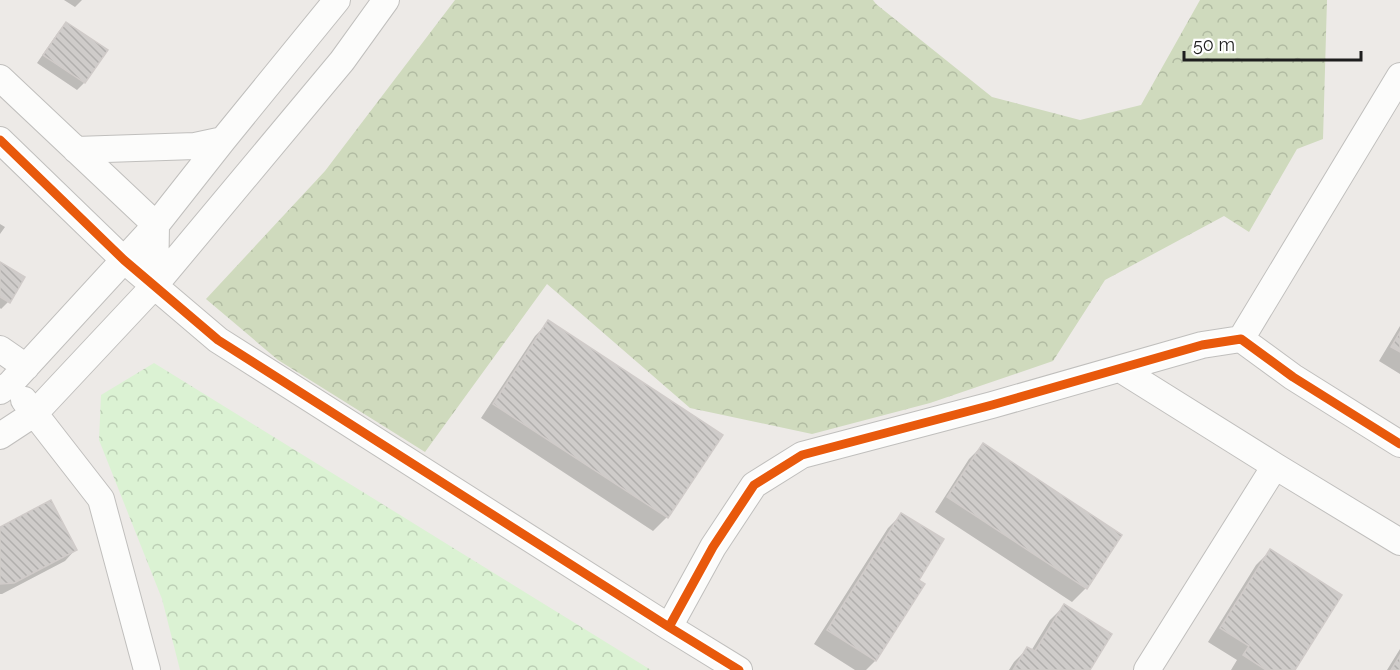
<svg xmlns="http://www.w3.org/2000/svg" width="1400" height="670" font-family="Raleway,sans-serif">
	<defs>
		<pattern id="forest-crowns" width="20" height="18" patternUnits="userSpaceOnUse" patternTransform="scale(1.5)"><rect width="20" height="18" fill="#cfdabd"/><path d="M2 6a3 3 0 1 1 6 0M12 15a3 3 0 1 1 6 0" fill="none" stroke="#b1bba2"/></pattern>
		<pattern id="park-crowns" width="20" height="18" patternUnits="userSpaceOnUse" patternTransform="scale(1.5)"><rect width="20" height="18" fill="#dbf2d3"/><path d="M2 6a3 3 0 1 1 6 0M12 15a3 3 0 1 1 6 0" fill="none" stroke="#bccfb5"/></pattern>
		<pattern id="building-back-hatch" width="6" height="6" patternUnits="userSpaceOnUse" patternTransform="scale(1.5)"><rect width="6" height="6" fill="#cfccca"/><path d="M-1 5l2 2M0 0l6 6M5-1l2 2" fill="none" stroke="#b1afad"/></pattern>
	</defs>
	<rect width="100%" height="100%" fill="#edeae7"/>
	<!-- forest -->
	<path fill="url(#forest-crowns)" d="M 455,0 L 873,0 L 876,4 L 992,97 L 1080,120 L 1141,105 L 1200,0 L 1327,0 L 1323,139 L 1297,149 L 1249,232 L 1224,216 L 1105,280 L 1053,361 L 930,403 L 812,434 L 690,408 L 547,284 L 425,452 L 278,360 L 206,299 L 325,171 Z"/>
	<!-- park -->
	<path fill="url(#park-crowns)" d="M 154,363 L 651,670 L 180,670 L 162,599 L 99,440 L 101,395 Z"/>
	<!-- shadow -->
	<path fill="#0003" d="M 64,0 L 82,0 L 75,7 Z
		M 66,24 L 105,51 L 84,83 L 77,90 L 37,63 L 59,31 Z
		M 0,224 L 5,227 L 0,234 Z
		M 0,263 L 8,302 L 1,309 L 0,308 Z
		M 549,322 L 720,436 L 666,518 L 653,531 L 481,418 L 535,336 Z
		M 1400,326 L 1400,374 L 1379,361 Z
		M 983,445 L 1086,588 L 1072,602 L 935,512 L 969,459 Z
		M 901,515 L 917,580 L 923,584 L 875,661 L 866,670 L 855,670 L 814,644 L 888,528 Z
		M 0,528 L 75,550 L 65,561 L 2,594 L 0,594 Z
		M 1270,551 L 1293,670 L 1231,670 L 1237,660 L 1208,642 L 1256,565 Z
		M 1064,606 L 1088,670 L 1009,670 L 1014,662 L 1028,648 L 1031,651 L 1050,620 Z
		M 1400,649 L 1400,670 L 1387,670 Z"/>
	<!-- building -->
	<path fill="url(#building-back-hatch)" stroke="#d0cbc9" stroke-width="1.5" d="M 66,22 L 108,50 L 85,83 L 43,55 Z
		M 0,262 L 25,277 L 10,303 L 0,297 Z
		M 548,320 L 723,435 L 668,518 L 493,404 Z
		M 1400,332 L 1400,352 L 1391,347 Z
		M 983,443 L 1122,535 L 1087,589 L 947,497 Z
		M 51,500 L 77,550 L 14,583 L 0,584 L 0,527 Z
		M 901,513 L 944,539 L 919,580 L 925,584 L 876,661 L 827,630 Z
		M 1270,549 L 1342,595 L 1295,670 L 1266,670 L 1243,655 L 1249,646 L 1220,628 Z
		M 1064,604 L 1112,634 L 1090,670 L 1013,670 L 1027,647 L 1035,651 Z
		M 1400,655 L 1400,670 L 1391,670 Z"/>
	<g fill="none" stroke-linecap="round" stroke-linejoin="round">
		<!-- minor casing -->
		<g stroke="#c0bfbd" stroke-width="28">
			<path id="minor" d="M 0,78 L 156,225 L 155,285
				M 0,140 L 124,260 L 218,340 L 669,627 L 739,670
				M 76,150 L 195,146 L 223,140
				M 1241,339 L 1400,76
				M 0,349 L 26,367
				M 1120,369 L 1275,466 L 1400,542
				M 0,391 L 10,384 L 156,225 L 223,140 L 337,0
				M 24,400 L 101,499 L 147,670
				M 0,436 L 35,413 L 155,285 L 342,61 L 386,0
				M 669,627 L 713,547 L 754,485 L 802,455 L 992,405 L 1202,345 L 1241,339 L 1293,377 L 1400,444
				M 1147,670 L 1275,466"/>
		</g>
		<!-- minor -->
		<use href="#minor" stroke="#fcfcfb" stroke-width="26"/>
		<!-- cycleway casing -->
		<g stroke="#fff" stroke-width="13">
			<path id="cycleway" d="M 0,140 L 124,260 L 218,340 L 669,627 L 739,670
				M 669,627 L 713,547 L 754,485 L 802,455 L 992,405 L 1202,345 L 1241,339 L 1293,377 L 1400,444"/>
		</g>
		<!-- cycleway -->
		<use href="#cycleway" stroke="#e8590c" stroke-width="9"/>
	</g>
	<!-- scale -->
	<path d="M1184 51v9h177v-9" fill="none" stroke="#1e1e1e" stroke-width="3"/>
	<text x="1193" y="51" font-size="18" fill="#1e1e1e" stroke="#ffffff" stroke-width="4.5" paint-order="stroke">50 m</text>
</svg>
